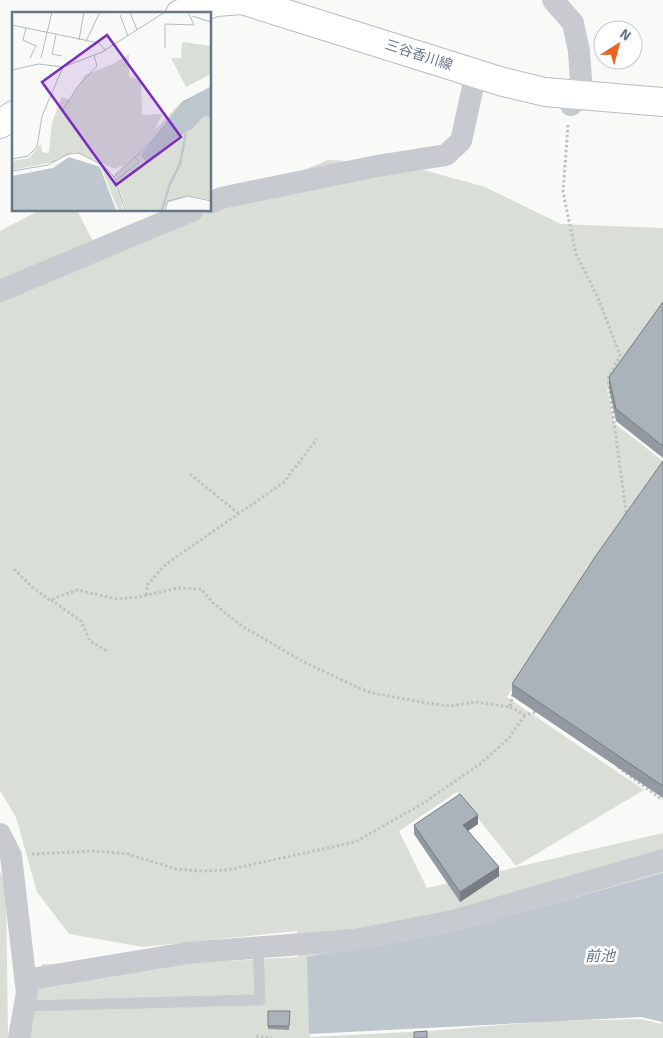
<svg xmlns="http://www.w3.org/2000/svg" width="663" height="1038" font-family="Signika,'Noto Sans JP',sans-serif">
	<rect width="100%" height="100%" fill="#f9faf7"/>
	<!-- green -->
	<path fill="#d9dfd6" d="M 328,160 L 402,164 L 485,187 L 561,224 L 663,228 L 663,310 L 607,389 L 614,423 L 663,461 L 507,697 L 644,790 L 516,866 L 457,792 L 399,831 L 427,888 L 663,833 L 663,887 L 309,1026 L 310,1037 L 429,1031 L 549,1021 L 641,1019 L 661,1024 L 663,1015 L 663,1038 L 27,1038 L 42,964 L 122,967 L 298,957 L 297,931 L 143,947 L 69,934 L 37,892 L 16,817 L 0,791 L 0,231 L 40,210 L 77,210 L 100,255 Z
		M 0,872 L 6,885 L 8,1038 L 0,1038 Z"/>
	<!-- water -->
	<path fill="#bdc7cd" d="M 663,873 L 663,1022 L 641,1017 L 309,1034 L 307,957 L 455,931 Z"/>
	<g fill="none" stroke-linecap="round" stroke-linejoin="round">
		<!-- secondary casing -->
		<g stroke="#b7bcc2" stroke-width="30">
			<path id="secondary" d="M 180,14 L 216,2 L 242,0 L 503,82 L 545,92 L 663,102
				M 0,124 L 14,115"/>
		</g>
		<!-- path -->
		<path stroke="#bec1c4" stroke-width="3" stroke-dasharray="2.5 2.5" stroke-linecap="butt" d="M 568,125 L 563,192 L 576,254 L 598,298 L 620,355 L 608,379 L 626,511 L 625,517
			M 190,474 L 239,514
			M 14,569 L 32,587 L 50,600 L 77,590 L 117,599 L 139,597 L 178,588 L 201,589 L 213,603 L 242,626 L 304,662 L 359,688 L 372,693 L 427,703 L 450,706 L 476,702 L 510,707 L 514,688
			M 146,595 L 148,584 L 166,564 L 283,483 L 317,439
			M 51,600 L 81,621 L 90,641 L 107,651
			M 510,707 L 525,715 L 540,711
			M 618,767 L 661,799 L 663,798
			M 32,854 L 95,851 L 128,854 L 176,869 L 201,871 L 227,870 L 355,842 L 422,804 L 480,764 L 509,738 L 525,715
			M 256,1036 L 272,1038"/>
		<!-- lane -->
		<path stroke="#c7cacf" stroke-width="11" d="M 25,1006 L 260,1000 L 258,948"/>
		<!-- street -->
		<path stroke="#c7cacf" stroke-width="22" d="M 553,0 L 573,23 L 579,51 L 582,95 L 571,105
			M 210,203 L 221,198 L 377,166 L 446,155 L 461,141 L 476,73
			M 0,291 L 193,210
			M 0,834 L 11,856 L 27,993 L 19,1038
			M 25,980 L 187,953 L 354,940 L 453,921 L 663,860"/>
		<!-- secondary -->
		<use href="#secondary" stroke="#fff" stroke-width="28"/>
	</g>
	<!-- wall -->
	<path fill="#9299a0" d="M 663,302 L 663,458 L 616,421 L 609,389 L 609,377 Z
		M 663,461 L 663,798 L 512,696 L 512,684 Z
		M 478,824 L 468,831 L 499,876 L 460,902 L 414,834 L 414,825 Z
		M 268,1011 L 290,1011 L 289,1030 L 268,1029 Z"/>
	<!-- shaded-wall -->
	<path fill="#777d82" d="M 478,815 L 478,824 L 463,834 L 463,825 Z
		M 499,867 L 499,876 L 460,902 L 460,892 Z"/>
	<!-- building -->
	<path fill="#aab2ba" stroke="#777d82" d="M 663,302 L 663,446 L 616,409 L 609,377 Z
		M 663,461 L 663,786 L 512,684 L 595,557 Z
		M 460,794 L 478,815 L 463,825 L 499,867 L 460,892 L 414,825 Z
		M 268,1011 L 290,1011 L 289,1026 L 268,1026 Z
		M 427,1031 L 427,1038 L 414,1038 L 414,1032 Z"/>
	<g text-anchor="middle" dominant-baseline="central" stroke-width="5" stroke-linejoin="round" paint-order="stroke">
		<!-- street labels -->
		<g font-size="14" fill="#67778a" stroke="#fff">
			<text transform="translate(419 55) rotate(18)">三谷香川線</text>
		</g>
		<!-- water labels -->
		<g font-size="15" font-style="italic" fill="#637884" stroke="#fff">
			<text x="600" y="956">前池</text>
		</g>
	</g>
	<!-- overview -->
	<g transform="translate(12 12)">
		<rect width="199" height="199" fill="#f9faf7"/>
		<path d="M 170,30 L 199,34 L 199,62 L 174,75 L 159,46 L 169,46 ZM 117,42 L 117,65 L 129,68 L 130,103 L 150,102 L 143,118 L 170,89 L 192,80 L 167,104 L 173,122 L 190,106 L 195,104 L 199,108 L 199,188 L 178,184 L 155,191 L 152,198 L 114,198 L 103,162 L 112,153 L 103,157 L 63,140 L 42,150 L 0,158 L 0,149 L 17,146 L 29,132 L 30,140 L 37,141 L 40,110 L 50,85 L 58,88 L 73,63 L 101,52 ZM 162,107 L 168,124 L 134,150 L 130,144 ZM 89,155 L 106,173 L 111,198 L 106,198 Z" fill="#d9dfd6" fill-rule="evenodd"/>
		<path d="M 199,76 L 199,107 L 195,104 L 190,106 L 180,117 L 166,125 L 134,150 L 129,143 L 172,89 ZM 57,145 L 88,155 L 104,198 L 0,198 L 0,164 L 41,156 Z" fill="#bdc7cd"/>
		<path fill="none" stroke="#bdc7cd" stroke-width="2.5" d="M 150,198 L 158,172 L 168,152 L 174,121"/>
		<path fill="none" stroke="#b2bac1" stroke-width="1" d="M 118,0 L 125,18M 108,3 L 116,24M 180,4 L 199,10M 0,13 L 87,31 L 94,39M 14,16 L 11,28 L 24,34 L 18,46M 44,23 L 40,42 L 50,44M 67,28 L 72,0M 74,29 L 88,0M 153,36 L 153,12 L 182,13 L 176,0M 29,46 L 40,0M 0,58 L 27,52 L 51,55M 50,99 L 66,74 L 85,54 L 82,43M 0,147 L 16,144 L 25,135 L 30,104 L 51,55 L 90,40 L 153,0M 0,159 L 36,153 L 56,142 L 67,141 L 92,154 L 103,166 L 113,198M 102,165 L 140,129 L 171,90 L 199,75M 104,168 L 127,150 L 123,145M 153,198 L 156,189 L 176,184 L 199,189"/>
		<path fill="#7b2cbf" fill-opacity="0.15" stroke="#7b2cbf" stroke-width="2.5" d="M 95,23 L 169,125 L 104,173 L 30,70 Z"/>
		<rect width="199" height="199" fill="none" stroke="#67778a" stroke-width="2.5"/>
	</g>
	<!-- north arrow -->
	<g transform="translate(618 45) rotate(36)"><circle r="24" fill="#ffffff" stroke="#c2c9d0"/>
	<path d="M0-4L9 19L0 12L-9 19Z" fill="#ec6324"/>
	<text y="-8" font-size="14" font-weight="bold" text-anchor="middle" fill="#67778a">N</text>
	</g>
</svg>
